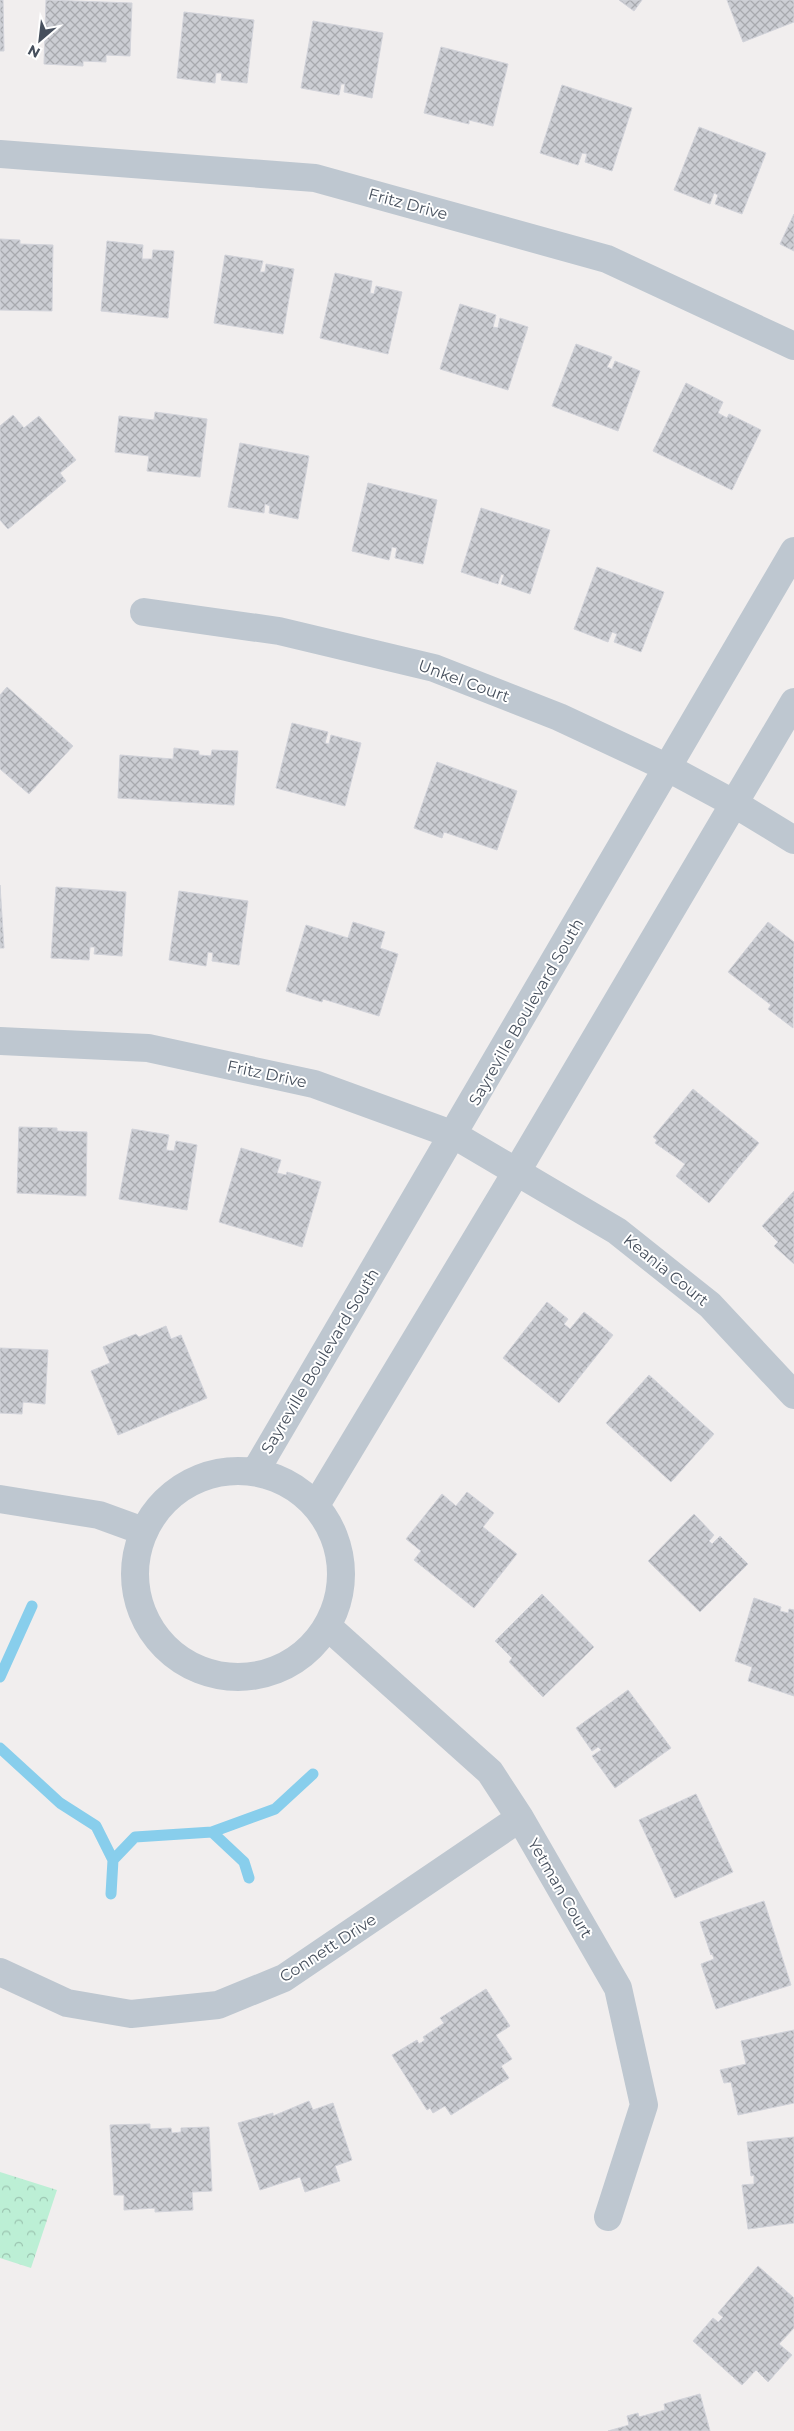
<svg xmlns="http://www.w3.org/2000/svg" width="794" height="2431" font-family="Montserrat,sans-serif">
	<defs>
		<pattern id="park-crowns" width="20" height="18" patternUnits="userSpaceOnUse" patternTransform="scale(1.25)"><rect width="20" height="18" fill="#bcefd5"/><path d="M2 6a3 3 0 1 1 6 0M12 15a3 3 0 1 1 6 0" fill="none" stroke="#9bc4b0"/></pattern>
		<pattern id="building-cross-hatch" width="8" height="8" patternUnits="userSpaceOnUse" patternTransform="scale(1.25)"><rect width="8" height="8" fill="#cbcdd3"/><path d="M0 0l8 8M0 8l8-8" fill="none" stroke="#a7a9ae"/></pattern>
	</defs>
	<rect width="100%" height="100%" fill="#f1eeee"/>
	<!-- park -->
	<path fill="url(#park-crowns)" d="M 0,2172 L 57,2190 L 31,2268 L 0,2258 Z"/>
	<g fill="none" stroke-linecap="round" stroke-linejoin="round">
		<!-- stream -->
		<path stroke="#88ceec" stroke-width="11" d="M 0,1677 L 32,1606
			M 0,1748 L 60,1803 L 96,1826 L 113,1860
			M 212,1832 L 244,1862 L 249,1878
			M 111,1894 L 113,1860 L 135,1837 L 212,1832 L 275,1809 L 313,1774"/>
	</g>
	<!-- building -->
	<path fill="url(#building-cross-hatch)" stroke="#d2d3da" d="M 0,0 L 3,0 L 4,51 L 0,51 Z
		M 46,0 L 132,3 L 130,56 L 106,55 L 106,62 L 83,61 L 83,66 L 44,64 Z
		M 619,0 L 642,0 L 634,11 Z
		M 727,0 L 794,0 L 794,22 L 743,42 Z
		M 184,12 L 254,20 L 247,83 L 221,80 L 222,73 L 216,73 L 215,83 L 177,78 Z
		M 313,21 L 383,33 L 372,98 L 344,92 L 345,84 L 341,84 L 339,95 L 301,88 Z
		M 441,47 L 508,64 L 493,126 L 469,120 L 469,124 L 424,113 Z
		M 562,85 L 632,108 L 612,171 L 585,162 L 587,154 L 582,153 L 578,165 L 540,153 Z
		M 699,127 L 766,153 L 742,214 L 715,204 L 718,195 L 714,193 L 710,204 L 674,190 Z
		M 794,214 L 794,251 L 780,244 Z
		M 0,239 L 20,240 L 20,244 L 53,245 L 52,311 L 0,310 Z
		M 107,241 L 143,245 L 142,259 L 152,259 L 153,250 L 174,251 L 168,318 L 101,311 Z
		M 225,255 L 263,261 L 260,272 L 265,272 L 266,264 L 294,269 L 283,334 L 214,323 Z
		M 335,273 L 372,281 L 370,293 L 374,294 L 376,286 L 402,292 L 388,354 L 320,338 Z
		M 460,304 L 496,315 L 493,327 L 498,328 L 500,318 L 528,327 L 508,390 L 440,369 Z
		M 576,344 L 612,357 L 607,367 L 612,369 L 615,361 L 640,371 L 618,431 L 552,406 Z
		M 686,383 L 723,402 L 718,413 L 727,418 L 729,414 L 761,430 L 732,490 L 653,451 Z
		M 155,412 L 207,419 L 200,477 L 147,471 L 149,456 L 115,452 L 119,416 L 154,420 Z
		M 13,415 L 24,428 L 39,416 L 76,460 L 60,473 L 66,481 L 8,529 L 0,520 L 0,426 Z
		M 240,443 L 309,456 L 298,519 L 269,513 L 270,506 L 265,504 L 264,513 L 228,507 Z
		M 368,483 L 437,500 L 423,564 L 395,558 L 397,548 L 392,547 L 389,560 L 352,551 Z
		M 481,508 L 550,530 L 530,594 L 501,584 L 504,575 L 501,574 L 498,584 L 461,572 Z
		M 597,567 L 664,592 L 641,652 L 614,642 L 617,634 L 612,632 L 608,642 L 574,629 Z
		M 7,687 L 73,746 L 29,794 L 0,769 L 0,695 Z
		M 292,723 L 328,732 L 325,743 L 329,744 L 331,735 L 361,743 L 345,806 L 276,788 Z
		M 174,748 L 199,751 L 199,755 L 211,756 L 212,750 L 238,751 L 234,805 L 118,798 L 120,755 L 173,759 Z
		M 437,762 L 517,791 L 497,850 L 444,832 L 442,838 L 414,828 Z
		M 0,885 L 4,948 L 0,948 Z
		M 56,887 L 126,892 L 122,956 L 94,954 L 95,947 L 90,947 L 89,960 L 51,958 Z
		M 179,891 L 248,901 L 239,965 L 212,961 L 213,953 L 208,952 L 206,966 L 169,960 Z
		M 353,922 L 385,932 L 380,948 L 398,954 L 379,1016 L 323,999 L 322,1002 L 286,991 L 306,925 L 348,938 Z
		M 768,922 L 794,942 L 793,1028 L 768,1009 L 771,1005 L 728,972 Z
		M 693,1089 L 759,1143 L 709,1203 L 676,1176 L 685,1164 L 655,1143 L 657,1140 L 653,1137 Z
		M 19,1127 L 57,1128 L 57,1131 L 87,1132 L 86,1196 L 17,1193 Z
		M 132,1129 L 169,1135 L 166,1150 L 174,1151 L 176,1141 L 197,1145 L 187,1210 L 119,1199 Z
		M 241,1148 L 281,1160 L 277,1173 L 286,1175 L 287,1172 L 321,1182 L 302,1247 L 219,1222 Z
		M 794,1191 L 794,1264 L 774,1246 L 778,1242 L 762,1226 Z
		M 547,1302 L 568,1319 L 564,1324 L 570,1329 L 584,1312 L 613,1335 L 559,1403 L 503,1358 Z
		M 166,1326 L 171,1339 L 181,1335 L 207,1398 L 118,1435 L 91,1371 L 110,1363 L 103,1347 L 136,1334 L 139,1337 Z
		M 0,1348 L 48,1350 L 45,1404 L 23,1402 L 22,1414 L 0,1413 Z
		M 649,1375 L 714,1434 L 671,1482 L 606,1423 Z
		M 467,1492 L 494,1513 L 483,1527 L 517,1554 L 474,1608 L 414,1560 L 421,1551 L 406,1539 L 442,1494 L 456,1506 Z
		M 694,1514 L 714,1535 L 709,1541 L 712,1544 L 720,1536 L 748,1564 L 700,1612 L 648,1561 Z
		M 542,1594 L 594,1647 L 543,1697 L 509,1662 L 512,1658 L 495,1641 Z
		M 754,1598 L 781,1607 L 780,1611 L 788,1613 L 789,1609 L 794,1610 L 794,1696 L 748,1681 L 752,1667 L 735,1661 Z
		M 628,1690 L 671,1748 L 615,1788 L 592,1756 L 601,1750 L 598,1747 L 592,1751 L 576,1728 Z
		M 696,1794 L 733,1872 L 675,1898 L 639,1820 Z
		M 764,1901 L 791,1985 L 716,2009 L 701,1964 L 714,1959 L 712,1953 L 711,1955 L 700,1922 Z
		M 486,1989 L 510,2026 L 496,2035 L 512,2059 L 501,2066 L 509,2078 L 451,2115 L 445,2106 L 433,2113 L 430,2108 L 427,2110 L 392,2055 L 417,2040 L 419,2044 L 425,2040 L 423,2037 L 444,2023 L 440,2018 Z
		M 794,2030 L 794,2103 L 738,2115 L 731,2082 L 724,2083 L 720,2070 L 746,2064 L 741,2041 Z
		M 309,2101 L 313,2110 L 333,2103 L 352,2160 L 335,2166 L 340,2181 L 305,2192 L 300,2177 L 260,2190 L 238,2123 L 273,2113 L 273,2116 Z
		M 150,2124 L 150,2129 L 171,2128 L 172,2133 L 181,2132 L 181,2128 L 209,2127 L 212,2191 L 192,2192 L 193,2210 L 155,2212 L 155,2208 L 124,2210 L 124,2195 L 114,2195 L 110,2125 Z
		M 794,2137 L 794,2223 L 748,2229 L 742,2185 L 754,2184 L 754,2175 L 751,2176 L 747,2142 Z
		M 758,2266 L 794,2298 L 794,2328 L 779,2344 L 792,2355 L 768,2382 L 756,2370 L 742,2385 L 693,2341 L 713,2318 L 718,2322 L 723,2317 L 718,2313 Z
		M 700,2394 L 710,2431 L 608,2431 L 629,2425 L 627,2416 L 638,2413 L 639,2417 L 665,2410 L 664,2404 Z"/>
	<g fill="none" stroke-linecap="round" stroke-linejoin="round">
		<!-- minor -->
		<path stroke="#bec7d0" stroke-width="28" d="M 0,154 L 315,178 L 607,259 L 794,346
			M 144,612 L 279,631 L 434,668 L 559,717 L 668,768 L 735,804 L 794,840
			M 0,1041 L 148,1048 L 314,1084 L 454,1135 L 617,1231 L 710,1305 L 794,1395
			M135 1574a103 103 0 1 1 206 0a103 103 0 1 1-206 0Z
			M 255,1472 L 794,551
			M 0,1499 L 99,1515 L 143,1531
			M 316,1505 L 517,1171 L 794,702
			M 327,1626 L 490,1772 L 520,1818 L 618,1988 L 644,2105 L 608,2217
			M 0,1972 L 67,2003 L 131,2014 L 218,2005 L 284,1978 L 520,1818"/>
	</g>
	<g text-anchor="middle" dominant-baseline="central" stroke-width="4" stroke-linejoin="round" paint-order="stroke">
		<!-- street labels -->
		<g font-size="16" fill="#464f5c" stroke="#fff">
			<text transform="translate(408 204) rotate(15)">Fritz Drive</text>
			<text transform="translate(464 681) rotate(20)">Unkel Court</text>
			<text transform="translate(526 1012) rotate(-60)">Sayreville Boulevard South</text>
			<text transform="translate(267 1074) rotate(12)">Fritz Drive</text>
			<text transform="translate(666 1270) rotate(39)">Keania Court</text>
			<text transform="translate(320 1361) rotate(-59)">Sayreville Boulevard South</text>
			<text transform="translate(560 1888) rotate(60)">Yetman Court</text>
			<text transform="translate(328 1948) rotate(-33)">Connett Drive</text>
		</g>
	</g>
	<!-- north arrow -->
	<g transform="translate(40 40) rotate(208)" stroke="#ffffff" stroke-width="4" paint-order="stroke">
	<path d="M0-4L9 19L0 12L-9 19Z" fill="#464f5c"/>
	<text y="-8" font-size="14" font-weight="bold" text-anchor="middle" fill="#464f5c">N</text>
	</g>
</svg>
